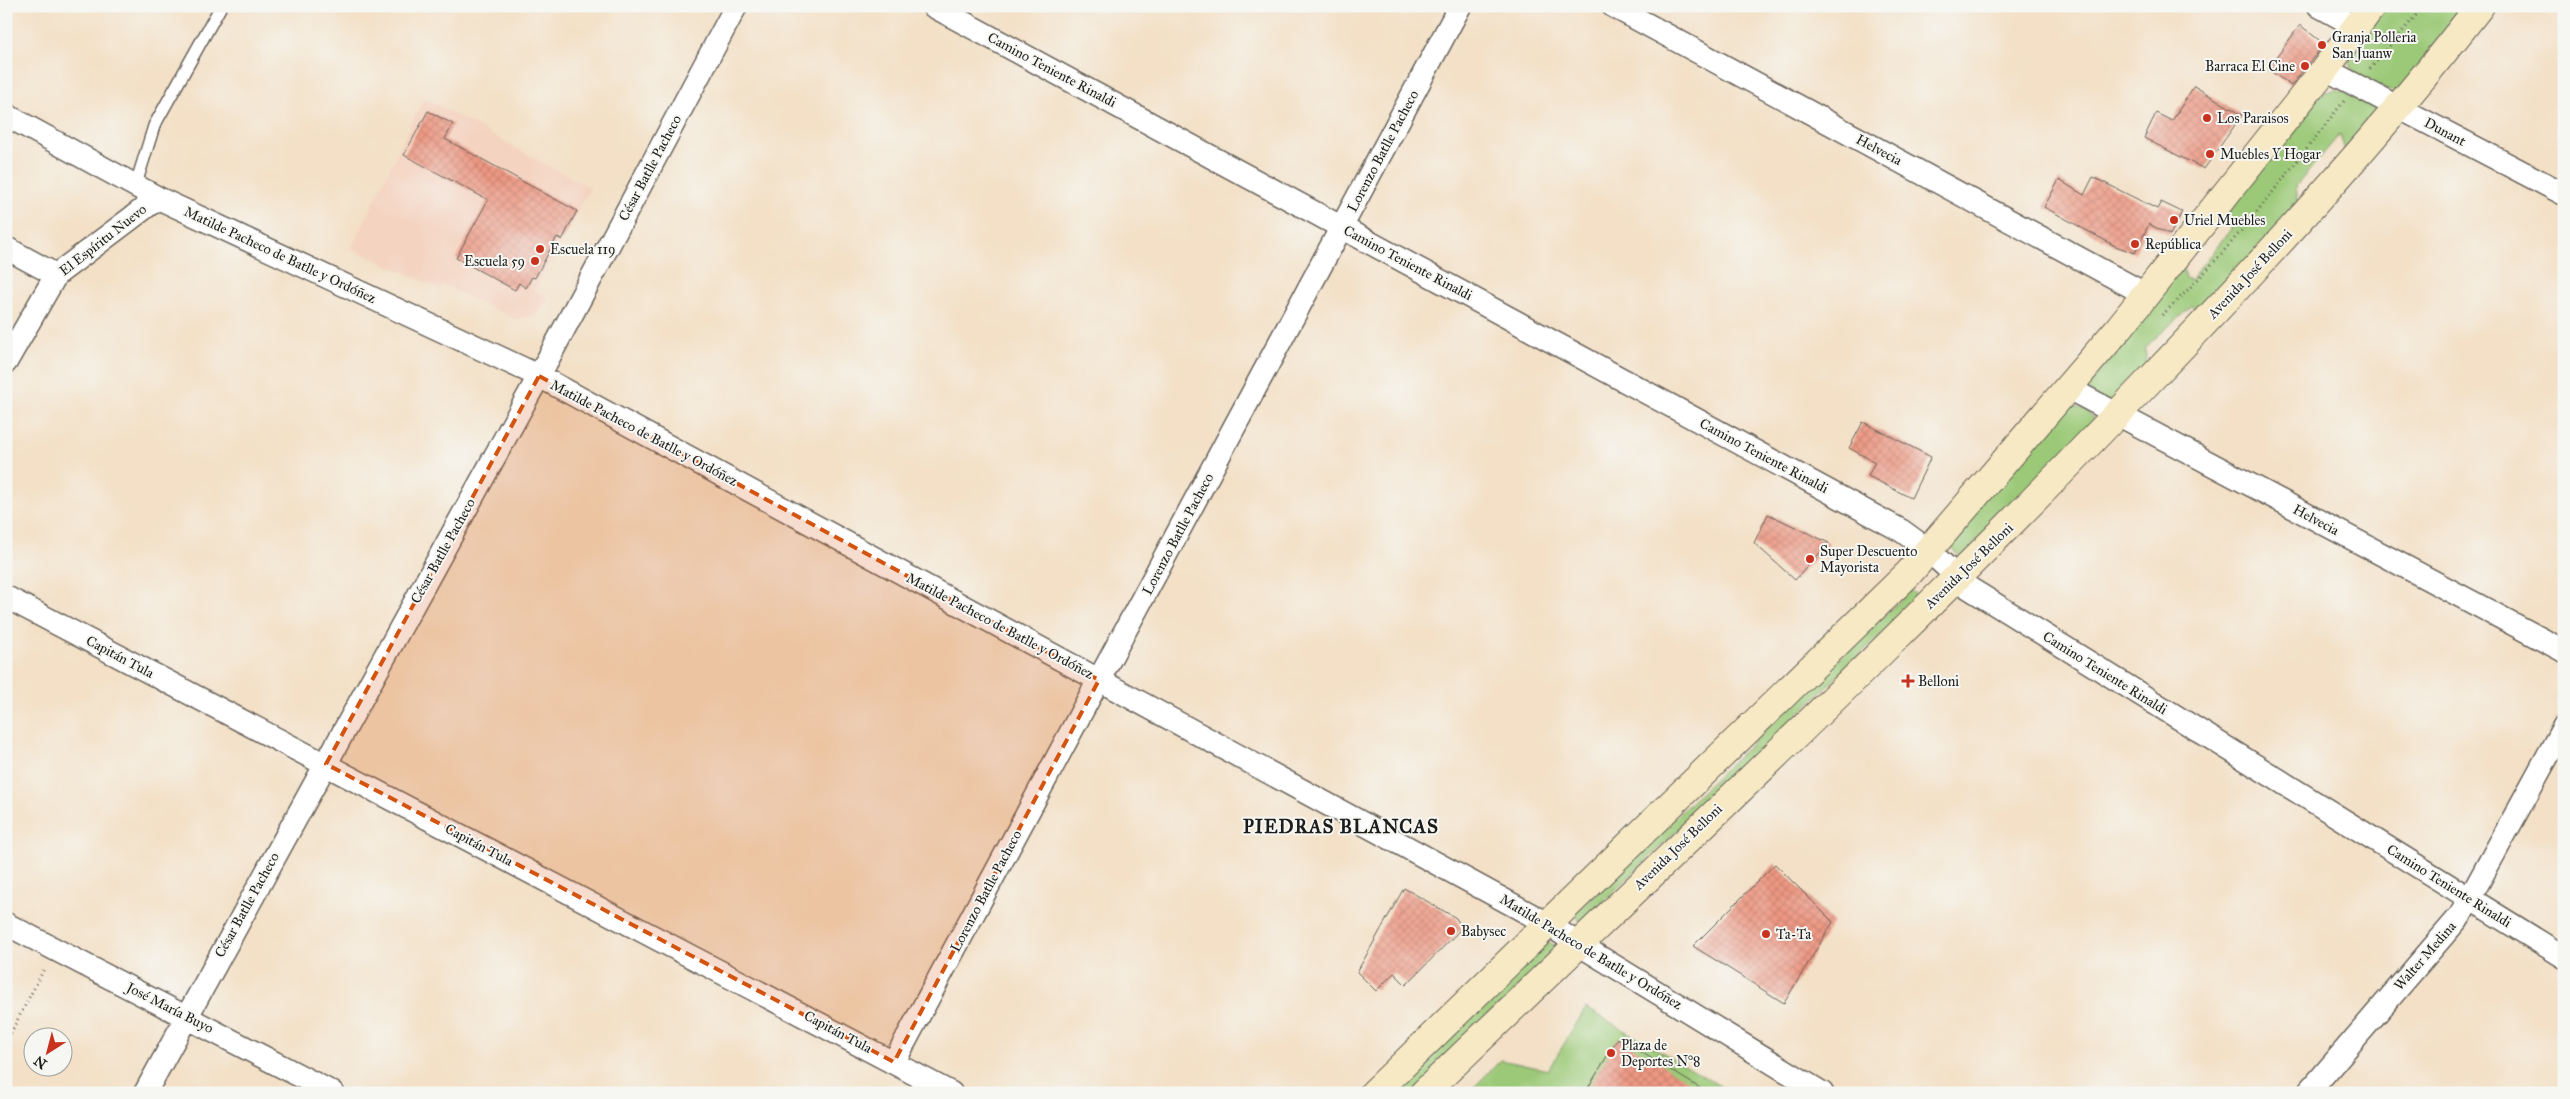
<svg xmlns="http://www.w3.org/2000/svg" width="2570" height="1099" font-family="'IM FELL Great Primer',serif">
	<defs>
		<pattern id="building-cross-hatch" width="8" height="8" patternUnits="userSpaceOnUse" patternTransform="scale(1.25)"><rect width="8" height="8" fill="#ed9883"/><path d="M0 0l8 8M0 8l8-8" fill="none" stroke="#cb8271"/></pattern>
	</defs>
	<rect width="100%" height="100%" fill="#f6f6f2"/>
	<filter id="ink" filterUnits="userSpaceOnUse"><feTurbulence type="fractalNoise" baseFrequency=".02" numOctaves="2"/><feDisplacementMap in="SourceGraphic" scale="10" xChannelSelector="R" yChannelSelector="G"/><feConvolveMatrix kernelMatrix="1 2 1 2 8 2 1 2 1" color-interpolation-filters="sRGB"/></filter>
	<filter id="wash" filterUnits="userSpaceOnUse"><feTurbulence type="fractalNoise" baseFrequency=".0096" numOctaves="4" result="noise"/><feDisplacementMap in="SourceGraphic" scale="20" xChannelSelector="R" yChannelSelector="G"/><feGaussianBlur stdDeviation="1.12" result="paint"/><feColorMatrix in="noise" values="0 0 0 0 0 0 0 0 0 0 0 0 0 0 0 0 0 1.4 0 .05"/><feComposite in="paint" operator="in"/></filter>
	<g filter="url(#wash)">
		<rect width="100%" height="100%" fill="#f3e0c6"/>
		<!-- built -->
		<path fill="#f4d3c0" d="M 424,98 L 590,188 L 534,290 L 548,298 L 538,314 L 515,319 L 443,285 L 440,289 L 351,249 Z"/>
		<!-- green -->
		<path fill="#9bc977" stroke="#5c724a" d="M 2384,6 L 2468,6 L 2402,88 L 2392,92 C 2373,84 2346,80 2349,54 Z
			M 2335,90 L 2345,91 L 2374,107 L 2376,113 L 2346,155 L 2340,134 L 2296,186 L 2299,210 L 2197,322 L 2193,305 L 2145,347 L 2147,370 L 2118,400 L 2106,403 L 2087,390 L 2089,372 L 2182,261 L 2185,278 L 2190,280 L 2231,229 L 2230,206 L 2323,93 Z
			M 2067,405 C 2078,407 2089,409 2094,420 L 1960,558 L 1944,539 Z
			M 1911,590 L 1916,595 L 1915,602 L 1581,923 L 1575,914 Z
			M 1542,941 L 1549,942 L 1556,948 L 1417,1093 L 1383,1093 Z
			M 1586,1008 L 1732,1093 L 1468,1093 L 1501,1060 L 1548,1070 Z"/>
		<g id="blocks">
			<!-- building -->
			<path fill="url(#building-cross-hatch)" d="M 2300,25 L 2324,44 L 2291,86 L 2268,69 Z
				M 2194,86 L 2242,115 L 2204,169 L 2144,138 L 2156,113 L 2172,121 Z
				M 428,111 L 453,124 L 445,139 L 577,211 L 562,240 L 557,237 L 535,278 L 532,277 L 526,288 L 519,283 L 515,290 L 456,258 L 488,200 L 404,155 Z
				M 2093,177 L 2157,209 L 2161,202 L 2182,212 L 2170,235 L 2149,224 L 2135,253 L 2115,246 L 2044,207 L 2059,180 L 2084,195 Z
				M 1863,422 L 1931,457 L 1911,498 L 1868,476 L 1875,462 L 1849,448 Z
				M 1768,514 L 1829,543 L 1795,580 L 1754,543 Z
				M 1775,864 L 1833,922 L 1784,1003 L 1693,946 Z
				M 1404,888 L 1456,918 L 1462,928 L 1406,985 L 1394,973 L 1376,991 L 1357,972 Z
				M 1618,1038 L 1708,1093 L 1585,1093 Z"/>
		</g>
	</g>
	<g filter="url(#ink)">
		<use href="#blocks" fill-opacity="0" stroke="#676158" stroke-width="1"/>
		<g fill="none" stroke-linecap="round" stroke-linejoin="round">
			<!-- lane casing -->
			<g stroke="#676158" stroke-width="14">
				<path id="lane" d="M 136,184 L 154,126 L 221,6"/>
			</g>
			<!-- street casing -->
			<g stroke="#676158" stroke-width="25">
				<path id="street" d="M 933,6 L 1902,531 L 1928,550 L 1969,588 L 2564,957
					M 1613,6 L 2145,294
					M 2319,6 L 2341,18 L 2355,29
					M 2325,69 L 2564,194
					M 6,115 L 158,198 L 539,376 L 1548,924 L 1578,944 L 1822,1093
					M 6,248 L 56,275
					M 6,362 L 56,275 L 158,198
					M 2068,388 L 2564,651
					M 6,597 L 951,1093
					M 6,924 L 333,1093
					M 894,1062 L 1460,6
					M 145,1093 L 539,376 L 736,6
					M 2308,1093 L 2460,916 L 2564,726"/>
			</g>
			<!-- secondary casing -->
			<g stroke="#676158" stroke-width="30">
				<path id="secondary" d="M 1374,1093 L 1909,573 L 2119,328 L 2325,69 L 2372,6
					M 1424,1093 C 1667,858 1914,628 2147,383 C 2263,262 2377,139 2480,6"/>
			</g>
			<!-- path -->
			<path stroke="#676158" stroke-width="3" stroke-dasharray="1 4" stroke-linecap="butt" d="M 2370,69 L 2424,6
				M 2162,315 C 2231,251 2286,174 2344,101
				M 6,1042 L 45,967"/>
			<!-- lane -->
			<use href="#lane" stroke="#fff" stroke-width="11"/>
			<!-- street -->
			<use href="#street" stroke="#fff" stroke-width="22"/>
			<!-- secondary -->
			<use href="#secondary" stroke="#f6e9c3" stroke-width="28"/>
		</g>
	</g>
	<!-- marked area -->
	<path fill="#d4530e" fill-opacity="0.2" stroke="#d4530e" stroke-width="4" stroke-dasharray="10 6" stroke-linejoin="round" d="M 539,376 L 1099,680 L 894,1062 L 326,764 Z"/>
	<!-- markers -->
	<g fill="#c8321e" stroke="#f6f6f2" stroke-width="2">
		<circle cx="2322" cy="45" r="5"/>
		<circle cx="2305" cy="66" r="5"/>
		<circle cx="2207" cy="118" r="5"/>
		<circle cx="2210" cy="154" r="5"/>
		<circle cx="2174" cy="220" r="5"/>
		<circle cx="2135" cy="244" r="5"/>
		<circle cx="540" cy="249" r="5"/>
		<circle cx="535" cy="261" r="5"/>
		<circle cx="1810" cy="559" r="5"/>
		<path d="M1905.5 673.5h5v5h5v5h-5v5h-5v-5h-5v-5h5z"/>
		<circle cx="1451" cy="931" r="5"/>
		<circle cx="1766" cy="934" r="5"/>
		<circle cx="1611" cy="1053" r="5"/>
	</g>
	<g text-anchor="middle" dominant-baseline="central" stroke-width="4" stroke-linejoin="round" paint-order="stroke">
		<!-- poi labels -->
		<g font-size="14" fill="#1c1c1c" stroke="#f6f6f2" text-anchor="start">
			<text x="2332" y="37">Granja Polleria<tspan x="2332" dy="16">San Juanw</tspan></text>
			<text x="2295" y="66" text-anchor="end">Barraca El Cine</text>
			<text x="2217" y="118">Los Paraisos</text>
			<text x="2220" y="154">Muebles Y Hogar</text>
			<text x="2184" y="220">Uriel Muebles</text>
			<text x="2145" y="244">República</text>
			<text x="550" y="249">Escuela 119</text>
			<text x="525" y="261" text-anchor="end">Escuela 59</text>
			<text x="1820" y="551">Super Descuento<tspan x="1820" dy="16">Mayorista</tspan></text>
			<text x="1918" y="681">Belloni</text>
			<text x="1461" y="931">Babysec</text>
			<text x="1776" y="934">Ta-Ta</text>
			<text x="1621" y="1045">Plaza de<tspan x="1621" dy="16">Deportes N°8</tspan></text>
		</g>
		<!-- street labels -->
		<g font-size="14" fill="#1c1c1c" stroke="#f6f6f2">
			<text transform="translate(1052 70) rotate(28)">Camino Teniente Rinaldi</text>
			<text transform="translate(2445 132) rotate(28)">Dunant</text>
			<text transform="translate(1879 150) rotate(28)">Helvecia</text>
			<text transform="translate(1383 151) rotate(-62)">Lorenzo Batlle Pacheco</text>
			<text transform="translate(650 168) rotate(-62)">César Batlle Pacheco</text>
			<text transform="translate(103 240) rotate(-38)">El Espíritu Nuevo</text>
			<text transform="translate(280 255) rotate(25)">Matilde Pacheco de Batlle y Ordóñez</text>
			<text transform="translate(1408 263) rotate(28)">Camino Teniente Rinaldi</text>
			<text transform="translate(2250 274) rotate(-47)">Avenida José Belloni</text>
			<text transform="translate(644 433) rotate(28)">Matilde Pacheco de Batlle y Ordóñez</text>
			<text transform="translate(1764 456) rotate(28)">Camino Teniente Rinaldi</text>
			<text transform="translate(2316 520) rotate(28)">Helvecia</text>
			<text transform="translate(1178 534) rotate(-62)">Lorenzo Batlle Pacheco</text>
			<text transform="translate(443 551) rotate(-61)">César Batlle Pacheco</text>
			<text transform="translate(1969 566) rotate(-44)">Avenida José Belloni</text>
			<text transform="translate(1000 626) rotate(28)">Matilde Pacheco de Batlle y Ordóñez</text>
			<text transform="translate(120 657) rotate(28)">Capitán Tula</text>
			<text transform="translate(2105 673) rotate(32)">Camino Teniente Rinaldi</text>
			<text transform="translate(479 845) rotate(28)">Capitán Tula</text>
			<text transform="translate(1678 847) rotate(-44)">Avenida José Belloni</text>
			<text transform="translate(2449 886) rotate(32)">Camino Teniente Rinaldi</text>
			<text transform="translate(986 891) rotate(-62)">Lorenzo Batlle Pacheco</text>
			<text transform="translate(247 905) rotate(-61)">César Batlle Pacheco</text>
			<text transform="translate(1591 952) rotate(31)">Matilde Pacheco de Batlle y Ordóñez</text>
			<text transform="translate(2425 956) rotate(-49)">Walter Medina</text>
			<text transform="translate(170 1008) rotate(27)">José María Buyo</text>
			<text transform="translate(838 1032) rotate(28)">Capitán Tula</text>
		</g>
		<!-- district labels -->
		<g font-size="19" font-weight="bold" letter-spacing="1" fill="#1c1c1c" stroke="#f6f6f2">
			<text x="1341" y="826">PIEDRAS BLANCAS</text>
		</g>
	</g>
	<!-- margin -->
	<rect width="2570" height="1099" fill="none" stroke="#f6f6f2" stroke-width="25"/>
	<!-- north arrow -->
	<g transform="translate(48 1052) rotate(216)"><circle r="24" fill="#f6f6f2" stroke="#9f9f9c"/>
	<path d="M0-4L9 19L0 12L-9 19Z" fill="#c8321e"/>
	<text y="-8" font-size="14" font-weight="bold" text-anchor="middle" fill="#1c1c1c">N</text>
	</g>
</svg>
